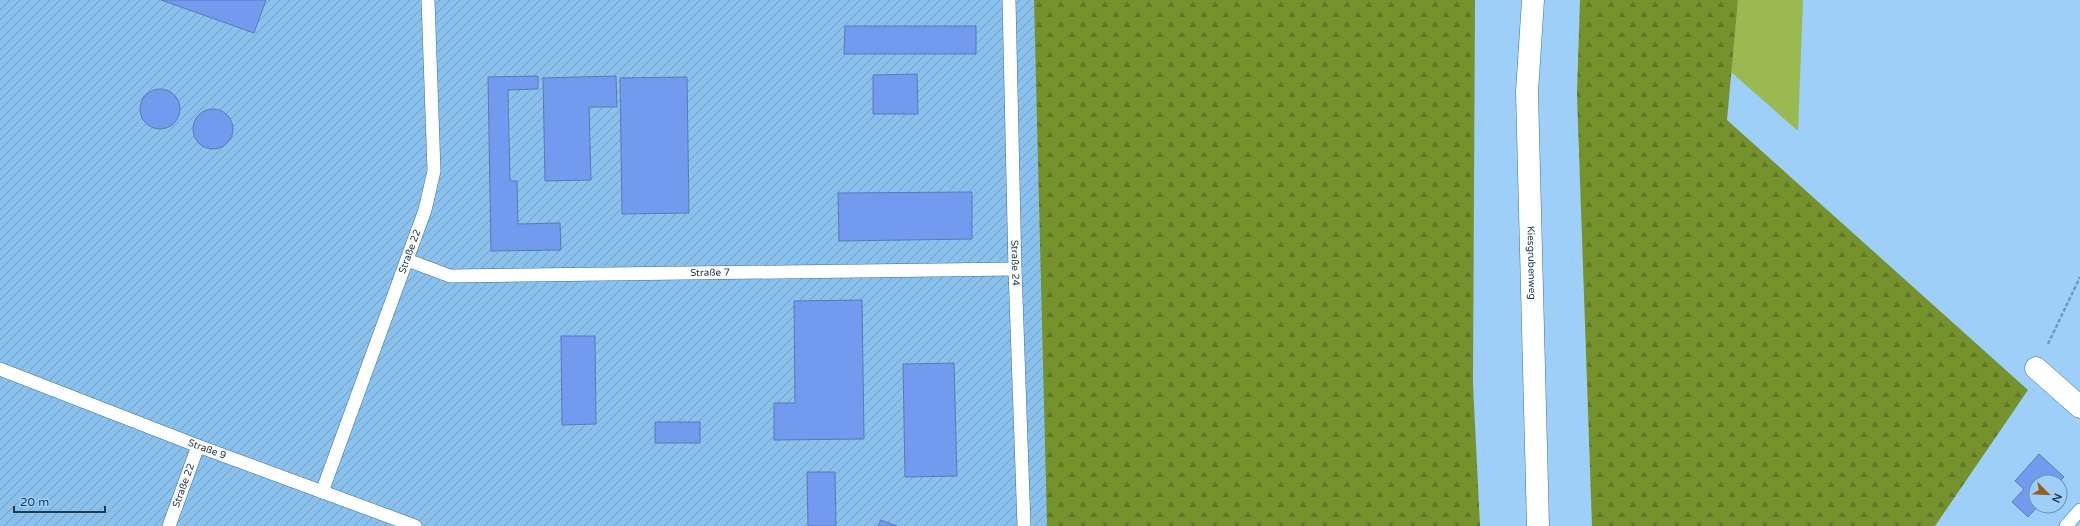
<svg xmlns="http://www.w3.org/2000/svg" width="2080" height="526" font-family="'Varela Round',sans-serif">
	<defs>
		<pattern id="industrial-furrows" width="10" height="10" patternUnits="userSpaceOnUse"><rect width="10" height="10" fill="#8ac0ec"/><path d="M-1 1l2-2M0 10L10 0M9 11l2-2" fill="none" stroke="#709dc2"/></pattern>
		<pattern id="forest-firs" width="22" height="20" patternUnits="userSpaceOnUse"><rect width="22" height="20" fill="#76922c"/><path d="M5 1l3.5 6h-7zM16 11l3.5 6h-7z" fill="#607828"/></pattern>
	</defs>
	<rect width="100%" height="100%" fill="#9dcff8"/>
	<!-- industrial -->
	<path fill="url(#industrial-furrows)" d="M 0,0 L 1238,0 L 1280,526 L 0,526 Z"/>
	<!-- grass -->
	<path fill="#9aba51" d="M 1738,0 L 1803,0 L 1798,131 L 1731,72 Z"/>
	<!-- forest -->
	<path fill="url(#forest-firs)" d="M 1034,0 L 1475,0 L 1473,384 L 1480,526 L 1047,526 Z
		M 1580,0 L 1738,0 L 1727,120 L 2028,390 L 1935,526 L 1592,526 L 1577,94 Z"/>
	<!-- building -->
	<path fill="#729aee" stroke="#5c79b4" d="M 161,0 L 266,0 L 254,33 Z
		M 845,26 L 976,26 L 976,54 L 844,54 Z
		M 917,74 L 918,114 L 873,114 L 873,75 Z
		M 538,76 L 538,89 L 508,90 L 510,181 L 517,181 L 518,224 L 560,223 L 561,250 L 491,251 L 488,77 Z
		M 616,76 L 617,107 L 589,107 L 591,180 L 545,181 L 543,78 Z
		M 687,77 L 689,213 L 622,214 L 620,78 Z
		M140 109a20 20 0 1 1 40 0a20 20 0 1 1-40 0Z
		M193 129a20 20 0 1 1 40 0a20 20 0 1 1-40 0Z
		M 972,192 L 972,239 L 839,241 L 838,193 Z
		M 862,300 L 864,439 L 774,440 L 774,403 L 795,403 L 794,301 Z
		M 561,336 L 595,336 L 596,424 L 562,425 Z
		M 954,363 L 957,476 L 905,477 L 903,364 Z
		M 655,422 L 700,422 L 700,443 L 655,443 Z
		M 2039,454 L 2064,477 L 2059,482 L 2036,482 L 2036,506 L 2038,506 L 2028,517 L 2012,502 L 2024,489 L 2015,481 Z
		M 807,472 L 835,472 L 836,526 L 808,526 Z
		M 881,520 L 897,526 L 878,526 Z"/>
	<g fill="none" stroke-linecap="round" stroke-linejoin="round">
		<!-- service casing -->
		<g stroke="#3573a2" stroke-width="14">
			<g id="service">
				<path id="s1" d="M 1009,0 L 1015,269 L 1024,526"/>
				<path id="s2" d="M 407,260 L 450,276 L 1015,269"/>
				<path id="s3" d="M 0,369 L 198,446 L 415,526"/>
				<path id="s4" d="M 322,492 L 425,210 L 434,171 L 428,0"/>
				<path id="s5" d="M 169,526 L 198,446"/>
				<path d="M 2066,526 L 2080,510"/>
			</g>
		</g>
		<!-- minor casing -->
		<g stroke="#3573a2" stroke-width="23">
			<path id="minor" d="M 2036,368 L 2080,407"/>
		</g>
		<!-- secondary casing -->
		<g stroke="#3573a2" stroke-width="23">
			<g id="secondary">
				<path id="s6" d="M 1533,0 L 1527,92 L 1538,526"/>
			</g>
		</g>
		<!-- path -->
		<path stroke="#709abc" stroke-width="2.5" stroke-dasharray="4 2" stroke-linecap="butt" d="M 2048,344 L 2080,277"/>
		<!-- service -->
		<use href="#service" stroke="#fff" stroke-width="13"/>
		<!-- minor -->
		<use href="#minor" stroke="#fff" stroke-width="22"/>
		<!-- secondary -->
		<use href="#secondary" stroke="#fff" stroke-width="22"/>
	</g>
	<g text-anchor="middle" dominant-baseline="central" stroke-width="3.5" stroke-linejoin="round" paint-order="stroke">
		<!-- street labels -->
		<g font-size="10" fill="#213b50" stroke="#9dcff8">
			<text stroke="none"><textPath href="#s4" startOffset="256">Straße 22</textPath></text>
			<text stroke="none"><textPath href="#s1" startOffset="263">Straße 24</textPath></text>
			<text stroke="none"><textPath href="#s6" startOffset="263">Kiesgrubenweg</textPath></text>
			<text stroke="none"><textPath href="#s2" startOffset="306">Straße 7</textPath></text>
			<text stroke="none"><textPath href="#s3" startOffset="222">Straße 9</textPath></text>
			<text stroke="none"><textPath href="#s5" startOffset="43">Straße 22</textPath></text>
		</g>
	</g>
	<!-- north arrow -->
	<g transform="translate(2048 494) rotate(114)"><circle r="19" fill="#9dcff8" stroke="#6b94b5"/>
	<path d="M0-3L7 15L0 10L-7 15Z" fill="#975d1c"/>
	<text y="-6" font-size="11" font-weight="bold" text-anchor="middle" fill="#213b50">N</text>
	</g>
	<!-- scale -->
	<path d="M14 506v6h91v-6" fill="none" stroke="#213b50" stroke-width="2"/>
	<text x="20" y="506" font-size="12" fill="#213b50" stroke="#9dcff8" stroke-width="3" paint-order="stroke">20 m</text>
</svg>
